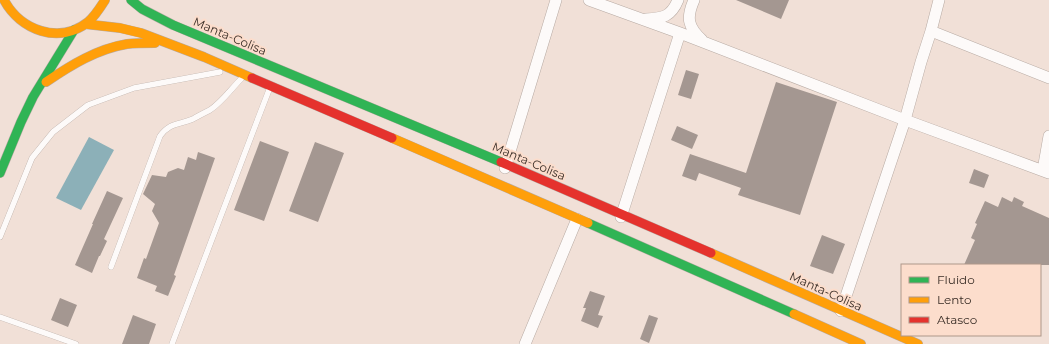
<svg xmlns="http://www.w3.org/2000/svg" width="1049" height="344" font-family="Montserrat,sans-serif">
	<rect width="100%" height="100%" fill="#f1e0d7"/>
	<!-- water -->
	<path fill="#8cb0b8" d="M 89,137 L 114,150 L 81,210 L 56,198 Z"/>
	<!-- building -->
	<path fill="#a49791" d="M 736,0 L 789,0 L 781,19 Z
		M 686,70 L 699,74 L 691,99 L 678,95 Z
		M 776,82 L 837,102 L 800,215 L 738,195 L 741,188 L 699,173 L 696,181 L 682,176 L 690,154 L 746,173 Z
		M 677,126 L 698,135 L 692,149 L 671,140 Z
		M 260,141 L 289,152 L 264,221 L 234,210 Z
		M 315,142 L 344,153 L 318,222 L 289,211 Z
		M 198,152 L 215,158 L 174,275 L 176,276 L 168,296 L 155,291 L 157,286 L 137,278 L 144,258 L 146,259 L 159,223 L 152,211 L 155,204 L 143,194 L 152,175 L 166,177 L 168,172 L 178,168 L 184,170 L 188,157 L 196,160 Z
		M 974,169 L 989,175 L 984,188 L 969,183 Z
		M 107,191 L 123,198 L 104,239 L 107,241 L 100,256 L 99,256 L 92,273 L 75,265 L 93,224 L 92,224 Z
		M 1002,197 L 1012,202 L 1014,197 L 1024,202 L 1022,206 L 1049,218 L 1049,265 L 964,265 L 975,240 L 971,238 L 977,224 L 975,223 L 985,201 L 998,207 Z
		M 822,235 L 845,244 L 833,274 L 810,266 Z
		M 590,291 L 605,296 L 598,315 L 603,316 L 598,328 L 581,321 L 586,308 L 583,308 Z
		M 60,298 L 77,305 L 68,327 L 51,320 Z
		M 133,315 L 156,324 L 149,344 L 122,344 Z
		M 649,315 L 658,318 L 649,343 L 640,339 Z"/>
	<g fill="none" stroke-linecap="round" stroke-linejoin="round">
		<!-- lane casing -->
		<g stroke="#b7aaa3" stroke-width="6">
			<path id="lane" d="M 0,237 L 32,158 L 53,132 L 88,105 L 134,88 L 220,72
				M 111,267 L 160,136 C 170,122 179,125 193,119 C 198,116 204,113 210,110 C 222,102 231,89 241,79
				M 0,317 L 76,344
				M 172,344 L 254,129 L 269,90"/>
		</g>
		<!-- street casing -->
		<g stroke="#b7aaa3" stroke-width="12">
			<path id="street" d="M 589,0 L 680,33 L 905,120 L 1049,173
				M 694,0 C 686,18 688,27 702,40
				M 646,19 C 663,18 671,17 678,0
				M 931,31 L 1049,78
				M 505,168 L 556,0
				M 1043,170 L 1049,136
				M 621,217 L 680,33
				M 841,311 L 905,120 L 921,62 L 931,31 L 939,0
				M 525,344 L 577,219"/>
		</g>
		<!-- fast casing -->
		<g stroke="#b7aaa3" stroke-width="10">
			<path id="fast" d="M 131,0 L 142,9 L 173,25 L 501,162
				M 0,173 L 21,122 L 33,97 L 74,30
				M 588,223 L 794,314"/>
		</g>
		<!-- slow casing -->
		<g stroke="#b7aaa3" stroke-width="10">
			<path id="slow" d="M 4,0 C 20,30 59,45 88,22 C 95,16 100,8 105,0
				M 85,24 L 120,28 L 141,33 L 204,57 L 252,78
				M 46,82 C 71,65 97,49 127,44 C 136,43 146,43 155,43
				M 392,138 L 588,223
				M 711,253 L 918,344
				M 794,314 L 861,344"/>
		</g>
		<!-- jam casing -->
		<g stroke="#b7aaa3" stroke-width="10">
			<path id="jam" d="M 252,78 L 392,138
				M 501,162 L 711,253"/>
		</g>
		<!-- lane -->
		<use href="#lane" stroke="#fdfaf9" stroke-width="5.5"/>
		<!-- street -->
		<use href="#street" stroke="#fdfaf9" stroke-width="11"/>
		<!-- fast -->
		<use href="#fast" stroke="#30b455" stroke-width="9"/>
		<!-- slow -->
		<use href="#slow" stroke="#ff9f0a" stroke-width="9"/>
		<!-- jam -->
		<use href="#jam" stroke="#e5322d" stroke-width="9"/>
	</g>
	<g text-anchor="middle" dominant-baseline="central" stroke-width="4" stroke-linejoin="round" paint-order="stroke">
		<!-- street labels -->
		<g font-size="12" fill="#392d26" stroke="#fcddcc">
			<text transform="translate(230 36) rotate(23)">Manta-Colisa</text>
			<text transform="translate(529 161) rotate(23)">Manta-Colisa</text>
			<text transform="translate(826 291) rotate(24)">Manta-Colisa</text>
		</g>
	</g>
	<!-- legend -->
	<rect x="901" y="264" width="140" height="72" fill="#fcddcc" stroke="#ae978a"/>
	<rect x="909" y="277" width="20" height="6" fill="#30b455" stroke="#ae978a"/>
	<text x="937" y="284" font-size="12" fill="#392d26">Fluido</text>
	<rect x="909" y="297" width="20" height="6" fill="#ff9f0a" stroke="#ae978a"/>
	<text x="937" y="304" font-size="12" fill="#392d26">Lento</text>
	<rect x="909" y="317" width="20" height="6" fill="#e5322d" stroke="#ae978a"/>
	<text x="937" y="324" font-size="12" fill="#392d26">Atasco</text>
</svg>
